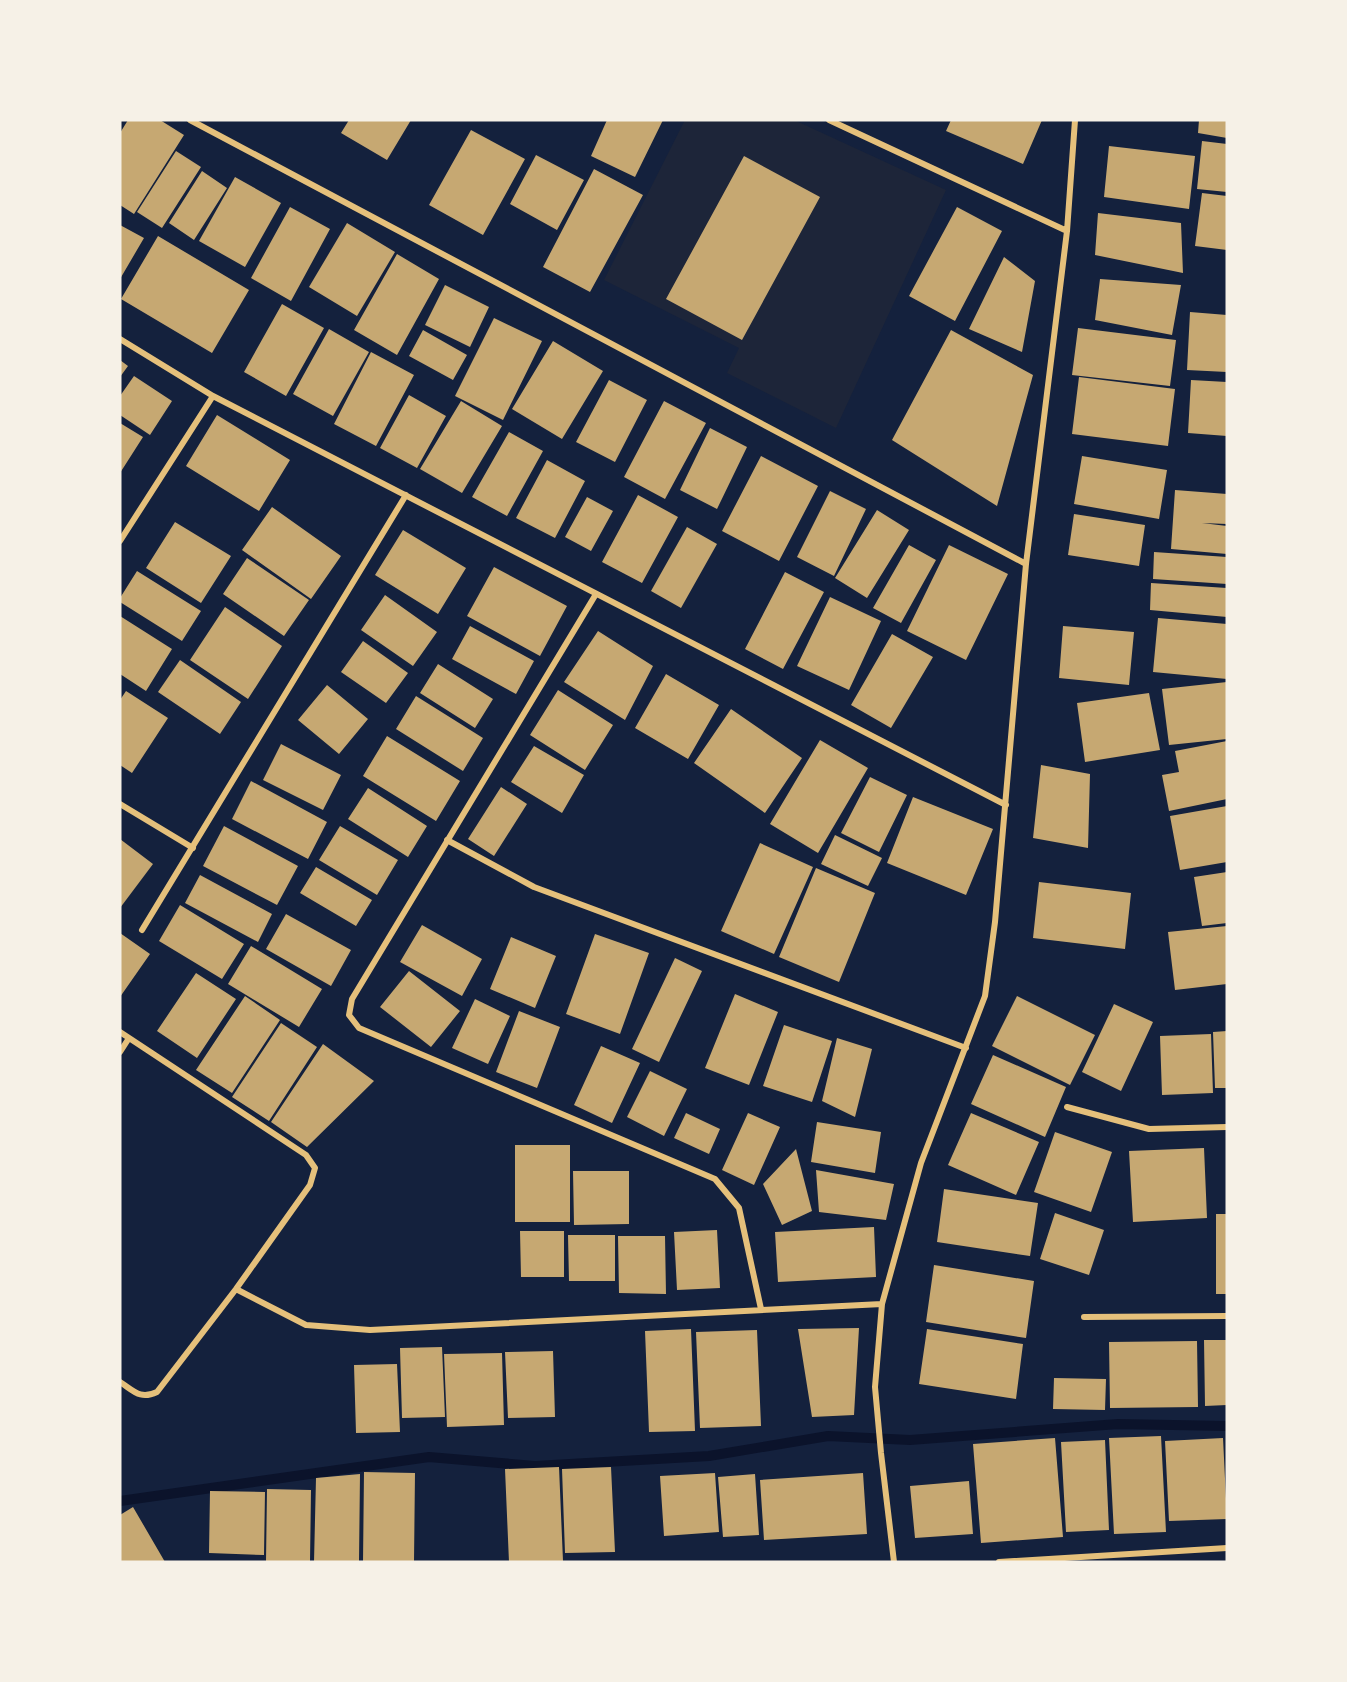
<svg xmlns="http://www.w3.org/2000/svg" width="1347" height="1682" font-family="Merriweather,serif">
	<rect width="100%" height="100%" fill="#14213d"/>
	<!-- green -->
	<path fill="#1d2539" d="M 685,120 L 794,120 L 946,190 L 836,428 L 727,373 L 739,348 L 604,280 Z"/>
	<g fill="none" stroke-linecap="round" stroke-linejoin="round">
		<!-- stream -->
		<path stroke="#0b132b" stroke-width="10" d="M 120,1501 L 429,1457 L 535,1466 L 709,1456 L 828,1436 L 910,1440 L 1118,1424 L 1227,1426"/>
	</g>
	<!-- building -->
	<path fill="#c6a872" d="M 128,120 L 160,120 L 184,135 L 134,214 L 120,205 L 120,133 Z
		M 349,120 L 411,120 L 387,160 L 341,133 Z
		M 607,120 L 663,120 L 635,177 L 591,156 Z
		M 951,120 L 1042,120 L 1023,164 L 946,131 Z
		M 1199,120 L 1227,120 L 1227,138 L 1198,133 Z
		M 471,130 L 525,159 L 483,235 L 429,205 Z
		M 1202,141 L 1227,144 L 1227,192 L 1197,189 Z
		M 1109,146 L 1195,156 L 1189,209 L 1104,197 Z
		M 176,151 L 201,167 L 162,228 L 137,212 Z
		M 536,155 L 584,180 L 557,230 L 510,204 Z
		M 744,156 L 820,197 L 742,340 L 666,299 Z
		M 594,169 L 643,195 L 590,292 L 543,267 Z
		M 202,171 L 227,188 L 194,240 L 169,223 Z
		M 235,177 L 281,203 L 245,267 L 199,241 Z
		M 1202,193 L 1227,196 L 1227,250 L 1195,246 Z
		M 290,207 L 330,229 L 291,301 L 251,278 Z
		M 957,207 L 1002,231 L 955,321 L 909,296 Z
		M 1098,213 L 1181,223 L 1183,273 L 1095,255 Z
		M 347,223 L 395,252 L 357,316 L 309,287 Z
		M 120,225 L 144,238 L 120,279 Z
		M 158,236 L 249,290 L 212,353 L 121,299 Z
		M 397,254 L 439,279 L 397,355 L 354,330 Z
		M 1004,257 L 1035,281 L 1022,352 L 969,329 Z
		M 1100,279 L 1181,285 L 1172,335 L 1095,320 Z
		M 445,285 L 489,307 L 470,347 L 425,325 Z
		M 282,304 L 324,328 L 286,396 L 244,372 Z
		M 1190,312 L 1227,315 L 1227,372 L 1187,370 Z
		M 494,318 L 542,341 L 503,420 L 455,396 Z
		M 1078,328 L 1176,340 L 1170,386 L 1072,375 Z
		M 329,329 L 369,352 L 333,416 L 293,394 Z
		M 423,330 L 467,355 L 453,380 L 409,356 Z
		M 951,330 L 1033,375 L 997,506 L 892,440 Z
		M 553,341 L 603,371 L 562,439 L 512,409 Z
		M 371,352 L 414,375 L 376,446 L 334,424 Z
		M 120,360 L 128,366 L 120,377 Z
		M 134,376 L 172,401 L 150,435 L 120,415 L 120,396 Z
		M 1079,377 L 1175,389 L 1168,446 L 1072,434 Z
		M 609,380 L 647,400 L 615,462 L 576,442 Z
		M 1191,380 L 1227,382 L 1227,436 L 1188,433 Z
		M 409,395 L 446,416 L 417,468 L 380,448 Z
		M 461,401 L 502,426 L 462,493 L 420,469 Z
		M 664,401 L 706,423 L 665,499 L 624,477 Z
		M 217,415 L 290,460 L 259,511 L 186,466 Z
		M 120,423 L 143,437 L 120,473 Z
		M 710,428 L 747,447 L 717,509 L 680,490 Z
		M 509,432 L 543,451 L 507,516 L 472,497 Z
		M 761,456 L 818,486 L 779,561 L 722,531 Z
		M 1082,456 L 1167,470 L 1159,519 L 1074,504 Z
		M 547,460 L 585,481 L 555,538 L 516,518 Z
		M 1175,490 L 1227,494 L 1227,524 L 1202,523 L 1227,526 L 1227,554 L 1171,549 Z
		M 830,491 L 866,509 L 834,576 L 797,557 Z
		M 638,495 L 678,517 L 642,583 L 602,562 Z
		M 587,497 L 613,511 L 591,551 L 565,537 Z
		M 272,507 L 341,556 L 311,599 L 242,550 Z
		M 877,510 L 909,530 L 867,598 L 835,578 Z
		M 1074,514 L 1145,525 L 1139,566 L 1068,555 Z
		M 175,522 L 231,556 L 201,603 L 146,568 Z
		M 687,527 L 717,544 L 681,608 L 651,591 Z
		M 403,530 L 466,568 L 438,614 L 375,575 Z
		M 909,545 L 936,560 L 901,623 L 873,608 Z
		M 949,545 L 1008,574 L 966,660 L 907,631 Z
		M 1154,552 L 1227,557 L 1227,584 L 1153,579 Z
		M 247,558 L 309,600 L 284,636 L 223,594 Z
		M 494,567 L 567,606 L 540,656 L 467,616 Z
		M 137,571 L 201,611 L 182,641 L 120,602 L 120,598 Z
		M 785,572 L 824,592 L 783,669 L 745,649 Z
		M 1151,583 L 1227,588 L 1227,617 L 1150,610 Z
		M 385,595 L 437,632 L 413,666 L 361,630 Z
		M 830,597 L 881,621 L 849,690 L 797,666 Z
		M 225,607 L 282,646 L 248,699 L 190,660 Z
		M 120,616 L 172,649 L 146,691 L 120,674 Z
		M 1158,618 L 1227,624 L 1227,679 L 1153,672 Z
		M 470,626 L 534,661 L 516,694 L 452,659 Z
		M 1063,626 L 1134,632 L 1129,685 L 1059,678 Z
		M 598,631 L 653,666 L 625,720 L 564,682 Z
		M 892,634 L 933,657 L 891,728 L 851,705 Z
		M 363,641 L 408,673 L 386,703 L 341,672 Z
		M 180,660 L 241,702 L 220,734 L 158,692 Z
		M 438,664 L 493,699 L 475,728 L 420,693 Z
		M 666,674 L 719,705 L 688,759 L 635,728 Z
		M 1227,682 L 1227,739 L 1169,745 L 1162,689 Z
		M 327,685 L 368,719 L 339,754 L 298,720 Z
		M 558,690 L 613,725 L 585,770 L 530,735 Z
		M 126,691 L 168,718 L 132,773 L 120,765 L 120,700 Z
		M 1149,693 L 1160,750 L 1085,762 L 1077,703 Z
		M 416,696 L 483,738 L 463,771 L 396,729 Z
		M 731,709 L 802,758 L 765,813 L 694,763 Z
		M 387,736 L 460,781 L 436,821 L 363,776 Z
		M 820,740 L 868,768 L 818,853 L 770,824 Z
		M 1227,741 L 1227,799 L 1169,811 L 1162,775 L 1179,772 L 1175,751 Z
		M 281,744 L 341,775 L 323,810 L 263,780 Z
		M 534,746 L 584,775 L 562,813 L 511,782 Z
		M 1041,765 L 1090,774 L 1088,848 L 1033,838 Z
		M 870,777 L 907,795 L 879,852 L 841,833 Z
		M 251,781 L 327,822 L 308,859 L 232,819 Z
		M 501,787 L 527,804 L 494,856 L 468,839 Z
		M 368,788 L 427,826 L 408,857 L 348,819 Z
		M 913,797 L 993,829 L 966,895 L 887,863 Z
		M 1227,806 L 1227,862 L 1180,870 L 1170,816 Z
		M 224,826 L 298,866 L 277,905 L 203,866 Z
		M 340,826 L 398,860 L 377,895 L 319,860 Z
		M 835,835 L 882,858 L 868,886 L 821,864 Z
		M 120,839 L 153,864 L 120,908 Z
		M 760,843 L 813,867 L 774,954 L 721,931 Z
		M 316,867 L 372,900 L 356,926 L 300,893 Z
		M 816,868 L 875,893 L 839,982 L 779,957 Z
		M 1227,872 L 1227,923 L 1202,926 L 1194,877 Z
		M 200,875 L 272,914 L 258,942 L 185,903 Z
		M 1039,882 L 1131,893 L 1125,949 L 1033,938 Z
		M 180,905 L 244,944 L 222,979 L 159,941 Z
		M 286,914 L 351,950 L 331,986 L 266,949 Z
		M 422,925 L 482,959 L 462,996 L 400,962 Z
		M 1227,926 L 1227,984 L 1175,990 L 1168,932 Z
		M 120,933 L 150,954 L 120,997 Z
		M 595,934 L 649,953 L 620,1034 L 566,1014 Z
		M 511,937 L 556,956 L 535,1008 L 490,989 Z
		M 251,946 L 322,989 L 299,1027 L 228,984 Z
		M 675,958 L 702,971 L 659,1062 L 632,1049 Z
		M 409,971 L 460,1011 L 431,1047 L 380,1007 Z
		M 196,973 L 236,999 L 197,1058 L 157,1031 Z
		M 735,994 L 778,1012 L 749,1085 L 705,1068 Z
		M 245,996 L 280,1020 L 232,1093 L 196,1070 Z
		M 1017,996 L 1095,1035 L 1070,1085 L 992,1046 Z
		M 475,999 L 510,1016 L 488,1064 L 452,1048 Z
		M 1114,1004 L 1153,1022 L 1121,1091 L 1082,1072 Z
		M 519,1011 L 560,1027 L 537,1088 L 496,1072 Z
		M 281,1023 L 317,1047 L 269,1121 L 232,1097 Z
		M 784,1025 L 832,1041 L 812,1102 L 763,1086 Z
		M 1227,1031 L 1227,1088 L 1215,1088 L 1213,1032 Z
		M 1211,1034 L 1213,1093 L 1162,1095 L 1160,1036 Z
		M 837,1038 L 872,1049 L 855,1117 L 822,1101 Z
		M 323,1044 L 374,1081 L 307,1147 L 271,1122 Z
		M 601,1046 L 640,1063 L 612,1123 L 574,1105 Z
		M 993,1055 L 1066,1087 L 1045,1137 L 971,1104 Z
		M 650,1071 L 687,1089 L 664,1136 L 627,1117 Z
		M 686,1113 L 720,1129 L 709,1154 L 674,1138 Z
		M 748,1113 L 780,1127 L 754,1185 L 722,1170 Z
		M 971,1113 L 1039,1142 L 1016,1195 L 948,1165 Z
		M 817,1122 L 881,1132 L 875,1173 L 811,1162 Z
		M 1055,1132 L 1112,1152 L 1091,1212 L 1034,1192 Z
		M 515,1145 L 570,1145 L 570,1222 L 515,1222 Z
		M 1204,1148 L 1207,1218 L 1133,1222 L 1129,1151 Z
		M 796,1149 L 812,1211 L 782,1225 L 763,1184 Z
		M 816,1170 L 894,1184 L 886,1220 L 819,1212 Z
		M 573,1171 L 629,1171 L 629,1224 L 574,1225 Z
		M 944,1189 L 1038,1203 L 1030,1256 L 937,1242 Z
		M 1055,1213 L 1104,1230 L 1089,1275 L 1040,1259 Z
		M 1216,1214 L 1227,1214 L 1227,1294 L 1216,1294 Z
		M 874,1227 L 876,1277 L 778,1282 L 775,1232 Z
		M 717,1230 L 720,1288 L 677,1290 L 674,1232 Z
		M 520,1231 L 564,1231 L 564,1277 L 521,1277 Z
		M 568,1235 L 615,1235 L 615,1281 L 569,1281 Z
		M 618,1236 L 665,1236 L 666,1294 L 619,1293 Z
		M 934,1265 L 1034,1281 L 1026,1338 L 926,1322 Z
		M 859,1328 L 854,1415 L 812,1417 L 798,1329 Z
		M 691,1329 L 695,1431 L 649,1432 L 645,1331 Z
		M 927,1329 L 1023,1344 L 1016,1399 L 919,1384 Z
		M 757,1330 L 761,1426 L 700,1428 L 696,1332 Z
		M 1204,1340 L 1227,1340 L 1227,1405 L 1205,1406 Z
		M 1197,1341 L 1198,1407 L 1110,1408 L 1109,1342 Z
		M 442,1347 L 445,1417 L 402,1418 L 400,1348 Z
		M 553,1351 L 555,1417 L 508,1418 L 505,1352 Z
		M 502,1353 L 504,1425 L 447,1427 L 444,1354 Z
		M 397,1364 L 400,1432 L 356,1433 L 354,1365 Z
		M 1054,1378 L 1106,1379 L 1105,1410 L 1053,1409 Z
		M 1161,1436 L 1166,1532 L 1114,1534 L 1109,1438 Z
		M 1055,1438 L 1063,1537 L 981,1543 L 973,1444 Z
		M 1223,1438 L 1227,1519 L 1169,1521 L 1165,1441 Z
		M 1105,1440 L 1109,1530 L 1066,1532 L 1061,1442 Z
		M 559,1467 L 563,1561 L 509,1562 L 505,1469 Z
		M 611,1467 L 615,1552 L 565,1553 L 562,1469 Z
		M 364,1472 L 415,1473 L 414,1562 L 363,1562 Z
		M 715,1473 L 719,1532 L 664,1536 L 660,1476 Z
		M 863,1473 L 867,1534 L 764,1540 L 760,1480 Z
		M 360,1474 L 359,1562 L 314,1562 L 316,1478 Z
		M 755,1474 L 759,1535 L 723,1537 L 718,1477 Z
		M 969,1481 L 973,1534 L 915,1538 L 910,1486 Z
		M 267,1489 L 311,1490 L 310,1562 L 266,1562 Z
		M 210,1491 L 265,1492 L 264,1555 L 209,1553 Z
		M 133,1507 L 165,1562 L 120,1562 L 120,1515 Z"/>
	<g fill="none" stroke-linecap="round" stroke-linejoin="round">
		<!-- minor -->
		<path stroke="#e5c07b" stroke-width="6" d="M 190,120 L 1026,564
			M 829,120 L 1067,231
			M 120,339 L 213,396 L 1006,805
			M 120,541 L 213,396
			M 596,594 L 352,999 L 349,1015 L 359,1028 L 715,1179 L 739,1208 L 761,1309
			M 120,804 L 193,848
			M 447,840 L 534,887 L 966,1048
			M 142,930 L 406,495
			M 120,1032 L 306,1155 L 315,1168 L 310,1185 L 236,1289 L 157,1392 C 140,1400 134,1391 120,1382
			M 120,1052 L 129,1038
			M 1067,1107 L 1149,1129 L 1227,1127
			M 236,1289 L 306,1325 L 370,1330 L 882,1304
			M 1084,1317 L 1227,1316
			M 894,1562 L 881,1453 L 875,1387 L 882,1304 L 921,1163 L 985,996 L 995,922 L 1026,564 L 1067,231 L 1075,120
			M 999,1562 L 1227,1548"/>
	</g>
	<!-- border -->
	<rect width="1347" height="1682" fill="none" stroke="#f6f1e7" stroke-width="243"/>
</svg>
